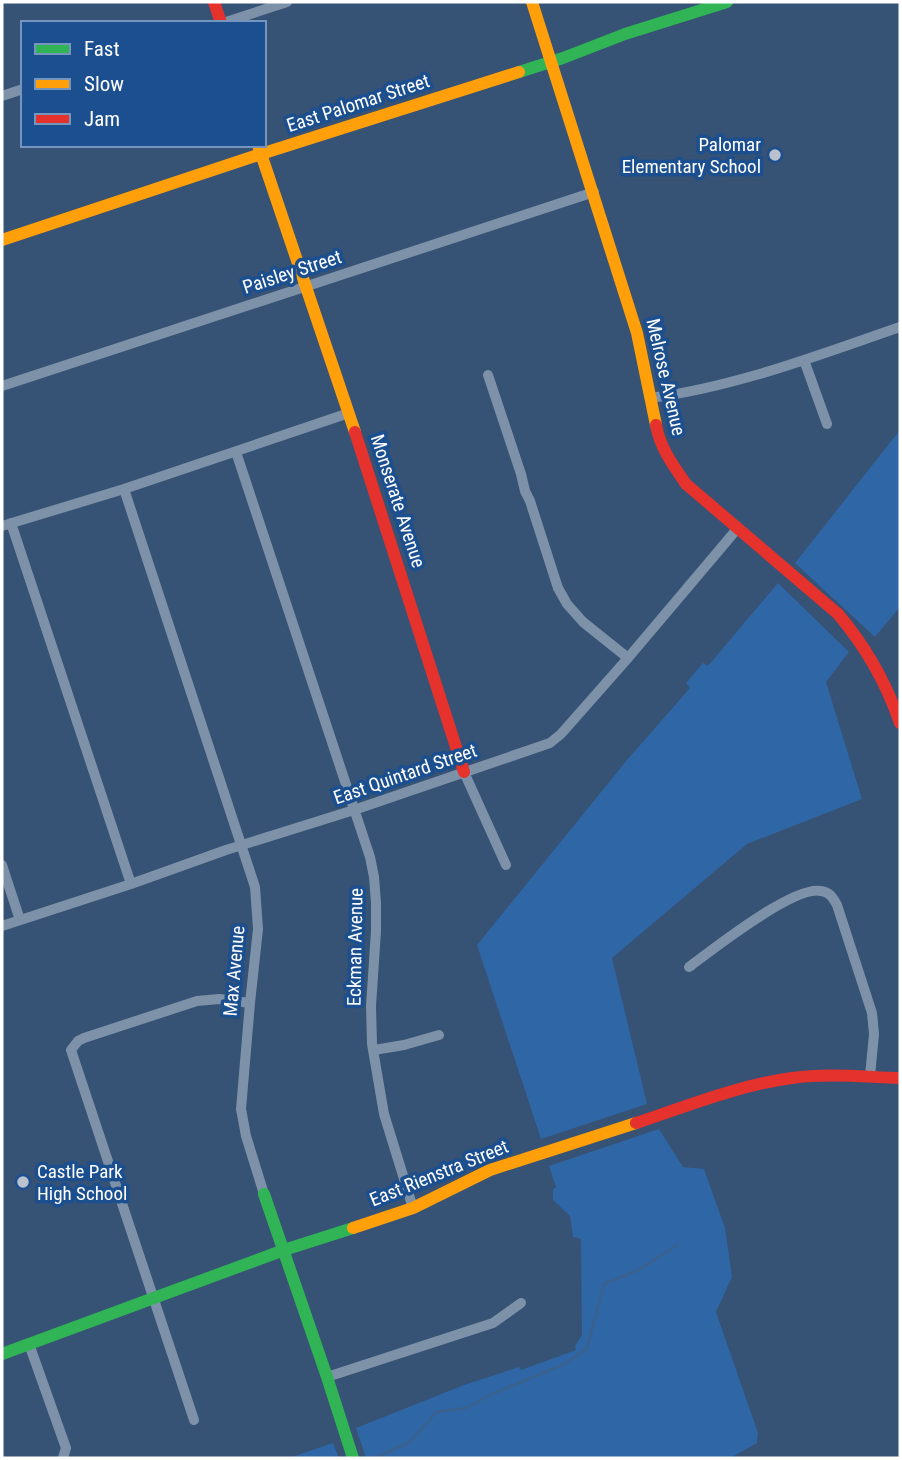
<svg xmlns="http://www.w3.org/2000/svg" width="902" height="1460" font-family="'Roboto Condensed',sans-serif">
	<rect width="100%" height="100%" fill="#365274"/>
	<!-- green -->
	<path fill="#2f66a5" d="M 900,430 L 900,607 L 875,637 L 795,563 Z
		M 778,583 L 849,652 L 826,682 L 862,799 L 747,844 L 612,958 L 647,1104 L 541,1139 L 477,945 L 627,760 L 690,688 L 686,683 L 703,663 L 708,666 Z
		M 659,1129 L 683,1167 L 704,1169 L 725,1228 L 732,1277 L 716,1312 L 758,1433 L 757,1443 L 730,1458 L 366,1458 L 356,1428 L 464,1385 L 519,1367 L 521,1370 L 576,1350 L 575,1346 L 582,1335 L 581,1239 L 573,1237 L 570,1216 L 553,1200 L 553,1189 L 556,1187 L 549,1166 Z
		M 333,1443 L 339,1458 L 289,1458 Z"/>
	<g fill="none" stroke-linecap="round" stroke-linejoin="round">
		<!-- stream -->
		<path stroke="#3b618d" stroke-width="2.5" d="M 374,1458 L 410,1442 L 436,1412 L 466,1408 L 492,1394 L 565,1364 L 587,1348 L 604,1284 L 640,1269 L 677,1245"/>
		<!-- street -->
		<path stroke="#7d92a8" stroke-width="10" d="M 223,23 L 287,2
			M 2,96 L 23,89
			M 804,360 L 827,424
			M 488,375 L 521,474 L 525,491 L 530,501 L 558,588 L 567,604 L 583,622 L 628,658
			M 2,386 L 594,192
			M 650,398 C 736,387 818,355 900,327
			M 236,452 L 370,857 L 374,877 L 376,903 L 376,931 L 371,1006 L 372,1044 L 384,1114 L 413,1208
			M 124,489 L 255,887 L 258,929 L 250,1003 L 241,1109 L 246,1136 L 264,1194
			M 11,523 L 131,884
			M 2,526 L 124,489 L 349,413
			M 464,772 L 506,865
			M 2,865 L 20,920
			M 2,926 L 131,884 L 226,850 L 354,810 L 550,743 L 561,734 L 628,658 L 737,529
			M 689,967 C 713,949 794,885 821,891 C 830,892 833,898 837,905 L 872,1013 L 874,1034 L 870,1076
			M 374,1050 L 404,1045 L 439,1035
			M 29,1344 L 66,1448 L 63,1458
			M 327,1377 L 493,1323 L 521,1303
			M 194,1420 L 71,1050 L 78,1041 L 84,1038 L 197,1001 L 219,999 L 250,1003"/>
		<!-- fast -->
		<path stroke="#30b455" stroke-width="12" d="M 519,72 L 563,58 L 625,34 L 727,2
			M 264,1194 L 327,1377 L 353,1458
			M 2,1354 L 284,1250 L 353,1228"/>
		<!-- slow -->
		<path stroke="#ff9f0a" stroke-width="12" d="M 532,2 L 637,333 L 656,425
			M 258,145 L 355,432
			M 2,240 L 261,154 L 519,72
			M 353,1228 L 413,1208 L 490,1170 L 636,1123"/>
		<!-- jam -->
		<path stroke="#e5322d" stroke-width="12" d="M 214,2 L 221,23
			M 656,425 C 660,448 673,465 686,484 L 838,614 C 866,647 886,682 900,723
			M 355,432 L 464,772
			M 636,1123 C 687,1106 739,1085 792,1078 C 828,1073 864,1077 900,1078"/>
	</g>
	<!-- markers -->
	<g fill="#b9c2ce" stroke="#1b4f8f" stroke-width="2.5">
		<circle cx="775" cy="155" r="7"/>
		<circle cx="23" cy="1182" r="7"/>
	</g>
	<g text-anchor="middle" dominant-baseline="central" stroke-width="7" stroke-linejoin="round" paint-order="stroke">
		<!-- street labels -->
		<g font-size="19" fill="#fff" stroke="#1b4f8f">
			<text transform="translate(358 103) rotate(-18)">East Palomar Street</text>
			<text transform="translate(292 272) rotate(-18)">Paisley Street</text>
			<text transform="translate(666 377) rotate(77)">Melrose Avenue</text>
			<text transform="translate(398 501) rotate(72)">Monserate Avenue</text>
			<text transform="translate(405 774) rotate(-19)">East Quintard Street</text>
			<text transform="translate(355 947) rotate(-89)">Eckman Avenue</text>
			<text transform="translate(234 971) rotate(-85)">Max Avenue</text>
			<text transform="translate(439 1173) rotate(-22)">East Rienstra Street</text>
		</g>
		<!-- poi labels -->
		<g font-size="19" fill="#fff" stroke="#1b4f8f" text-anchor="end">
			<text x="761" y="144">Palomar<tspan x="761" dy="22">Elementary School</tspan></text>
			<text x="37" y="1171" text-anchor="start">Castle Park<tspan x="37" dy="22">High School</tspan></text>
		</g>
	</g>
	<!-- border -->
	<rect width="902" height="1460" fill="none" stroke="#ffffff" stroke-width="7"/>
	<!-- legend -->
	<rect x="21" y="21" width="245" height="126" fill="#1b4f8f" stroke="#7695bc" stroke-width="2"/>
	<rect x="35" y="44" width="35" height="10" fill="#30b455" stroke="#7695bc" stroke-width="2"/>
	<text x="84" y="56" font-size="21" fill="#ffffff">Fast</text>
	<rect x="35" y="79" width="35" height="10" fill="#ff9f0a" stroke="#7695bc" stroke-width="2"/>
	<text x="84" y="91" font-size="21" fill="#ffffff">Slow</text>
	<rect x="35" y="114" width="35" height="10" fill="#e5322d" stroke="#7695bc" stroke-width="2"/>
	<text x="84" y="126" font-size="21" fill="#ffffff">Jam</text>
</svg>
